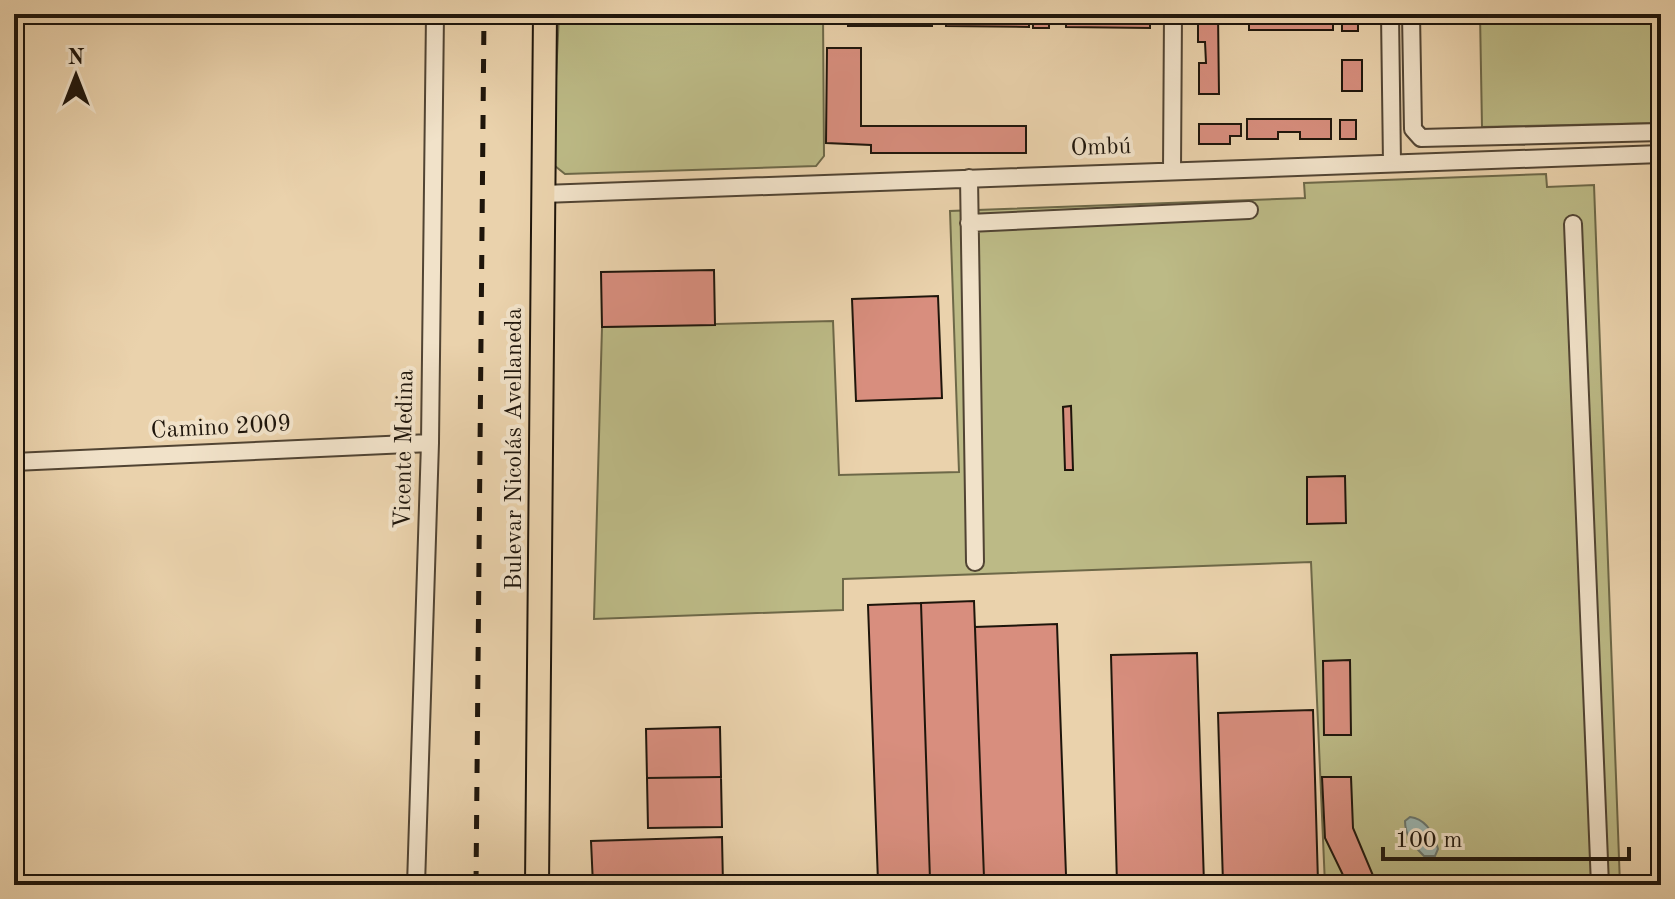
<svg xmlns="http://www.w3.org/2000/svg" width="1675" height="899" font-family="'Old Standard TT',serif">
	<rect width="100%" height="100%" fill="#ead2ac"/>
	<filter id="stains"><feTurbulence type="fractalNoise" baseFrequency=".0025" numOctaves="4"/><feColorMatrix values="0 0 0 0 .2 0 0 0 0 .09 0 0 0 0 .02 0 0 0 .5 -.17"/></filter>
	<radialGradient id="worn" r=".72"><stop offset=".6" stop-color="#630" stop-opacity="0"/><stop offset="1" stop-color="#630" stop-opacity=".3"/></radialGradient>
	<!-- green -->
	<path fill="#bcba86" stroke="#6d6848" stroke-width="2" d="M 559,14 L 823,14 L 824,156 L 816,166 L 565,174 L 555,166 L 555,98 Z
		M 1480,14 L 1661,14 L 1661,123 L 1482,127 Z
		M 1546,174 L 1547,187 L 1594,185 L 1620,885 L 1325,885 L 1311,562 L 843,579 L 843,610 L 594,619 L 602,327 L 833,321 L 839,475 L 959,472 L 950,211 L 1305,198 L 1304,183 Z"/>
	<!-- water -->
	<path fill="#9ab6b2" stroke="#68766f" stroke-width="2" d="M 1410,817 C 1427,819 1434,834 1438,849 L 1435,856 L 1424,856 C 1414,846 1405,836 1405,821 Z"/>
	<!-- building -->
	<path fill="#d88e7e" stroke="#1e150b" stroke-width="2" d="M 848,14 L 932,14 L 932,26 L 848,26 Z
		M 946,14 L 1029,14 L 1029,27 L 946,26 Z
		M 1033,14 L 1049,14 L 1049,28 L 1033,28 Z
		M 1066,14 L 1150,14 L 1150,28 L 1066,27 Z
		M 1198,14 L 1218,14 L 1219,94 L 1199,94 L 1199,63 L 1206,63 L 1205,42 L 1198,42 Z
		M 1249,14 L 1280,14 L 1280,17 L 1333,14 L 1333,30 L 1249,30 Z
		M 1342,14 L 1358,14 L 1358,31 L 1342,31 Z
		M 827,48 L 861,48 L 861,126 L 1026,126 L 1026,153 L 871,153 L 871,145 L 826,143 Z
		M 1342,60 L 1362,60 L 1362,91 L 1342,91 Z
		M 1247,119 L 1331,119 L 1331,139 L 1300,139 L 1300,132 L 1278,132 L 1278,139 L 1247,139 Z
		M 1340,120 L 1356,120 L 1356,139 L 1340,139 Z
		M 1199,124 L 1241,124 L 1241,136 L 1230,136 L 1230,144 L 1199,144 Z
		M 714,270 L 715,325 L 602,327 L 601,272 Z
		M 938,296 L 942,398 L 856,401 L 852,299 Z
		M 1071,406 L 1073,470 L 1065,470 L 1063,407 Z
		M 1345,476 L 1346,523 L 1307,524 L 1307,477 Z
		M 974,601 L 984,878 L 930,880 L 921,603 Z
		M 921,603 L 930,880 L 878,882 L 868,605 Z
		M 1057,624 L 1066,875 L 984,878 L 975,627 Z
		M 1197,653 L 1204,884 L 1117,885 L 1111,655 Z
		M 1350,660 L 1351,735 L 1324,735 L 1323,661 Z
		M 1313,710 L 1318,882 L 1223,884 L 1218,713 Z
		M 720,727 L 721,777 L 647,778 L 646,729 Z
		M 721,777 L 722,827 L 648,828 L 647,778 Z
		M 1322,777 L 1351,777 L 1353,828 L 1377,885 L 1336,885 L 1334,879 L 1343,875 L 1325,838 Z
		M 722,837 L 723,885 L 593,885 L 591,841 Z"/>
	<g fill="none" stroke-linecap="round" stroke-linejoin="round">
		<!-- minor casing -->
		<g stroke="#514433" stroke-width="20">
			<path id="minor" d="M 1390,14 L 1392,163
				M 1411,14 L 1413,129 L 1421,138 L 1661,132
				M 1172,170 L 1173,14
				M 969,178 L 975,562
				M 543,194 L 1661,154
				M 969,223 L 1249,210
				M 1573,224 L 1600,885
				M 14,462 L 430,443
				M 416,885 L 430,443 L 435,14"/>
		</g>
		<!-- major casing -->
		<g stroke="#1e150b" stroke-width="26">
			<path id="major" d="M 537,885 L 545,14"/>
		</g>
		<!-- minor -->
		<use href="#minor" stroke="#f1e2c9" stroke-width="16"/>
		<!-- major -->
		<use href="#major" stroke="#ead2ac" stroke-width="22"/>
		<!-- rail -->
		<path stroke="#1e150b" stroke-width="5" stroke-dasharray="14 14" stroke-linecap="butt" d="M 476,885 L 484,14"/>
	</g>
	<g text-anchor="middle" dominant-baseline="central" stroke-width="8" stroke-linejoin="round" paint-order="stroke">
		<!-- street labels -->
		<g font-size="24" fill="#1e150b" stroke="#f1e2c9">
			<text transform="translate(1101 148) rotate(-2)">Ombú</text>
			<text transform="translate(221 428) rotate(-3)">Camino 2009</text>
			<text transform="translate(405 449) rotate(-89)">Vicente Medina</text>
			<text transform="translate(515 449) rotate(-90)">Bulevar Nicolás Avellaneda</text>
		</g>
	</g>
	<!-- margin -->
	<rect width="1675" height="899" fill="none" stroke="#ead2ac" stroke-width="48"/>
	<rect x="16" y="16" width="1643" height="867" fill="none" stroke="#1e150b" stroke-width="4"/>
	<rect x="24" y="24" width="1627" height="851" fill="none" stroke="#1e150b" stroke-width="2"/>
	<!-- north arrow -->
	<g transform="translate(76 76)" stroke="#f1e2c9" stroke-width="6" paint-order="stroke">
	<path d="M0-6L14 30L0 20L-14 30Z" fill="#1e150b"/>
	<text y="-12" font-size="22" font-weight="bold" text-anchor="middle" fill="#1e150b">N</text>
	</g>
	<!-- scale -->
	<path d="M1383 847v12h246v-12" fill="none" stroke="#1e150b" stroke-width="4"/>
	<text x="1395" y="847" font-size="24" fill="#1e150b" stroke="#f1e2c9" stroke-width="6" paint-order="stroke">100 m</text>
	<rect width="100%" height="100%" filter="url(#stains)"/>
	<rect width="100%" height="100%" fill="url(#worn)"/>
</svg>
